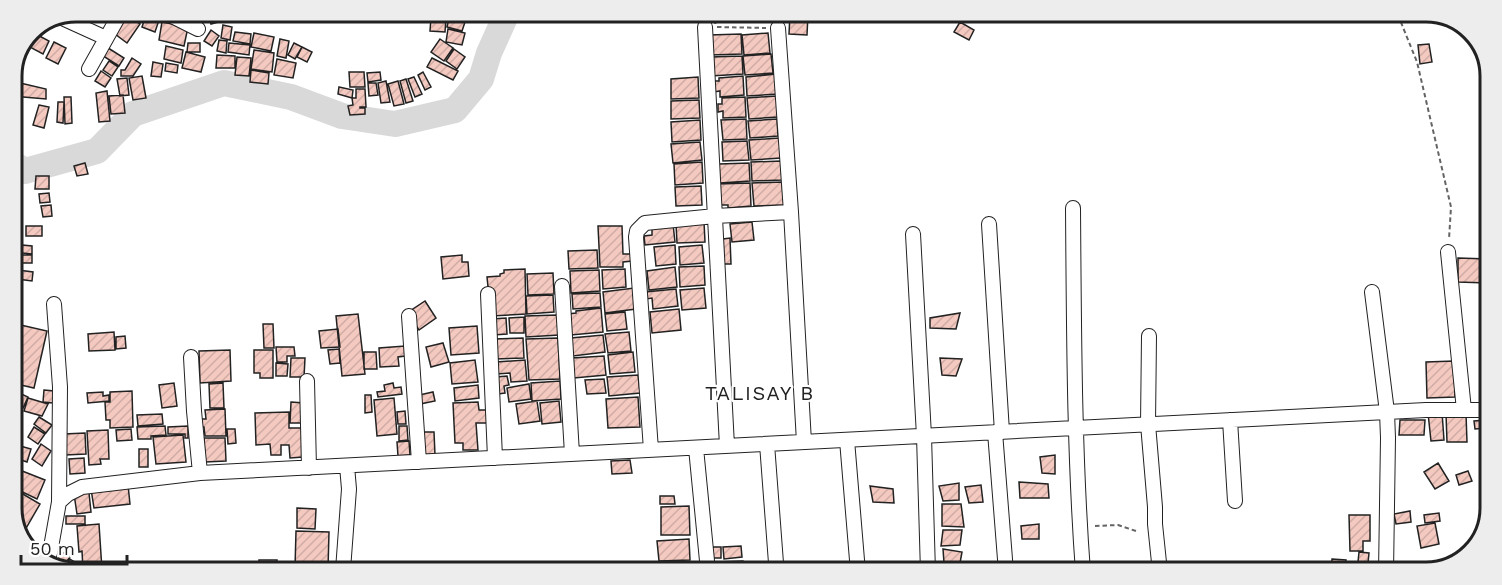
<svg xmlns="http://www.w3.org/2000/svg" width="1502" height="585" font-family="'Work Sans',sans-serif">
	<defs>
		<pattern id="building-hatch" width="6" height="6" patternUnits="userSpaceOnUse" patternTransform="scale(1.5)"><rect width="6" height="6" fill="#f3c9c0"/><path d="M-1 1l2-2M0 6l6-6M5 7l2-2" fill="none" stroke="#d0aca5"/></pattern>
	</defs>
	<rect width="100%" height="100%" fill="#fff"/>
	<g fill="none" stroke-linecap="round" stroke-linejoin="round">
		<!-- river -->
		<path stroke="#d9d9d9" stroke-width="26" d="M 12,163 L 25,171 L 97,151 L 133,114 L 224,83 L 291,97 L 342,116 L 395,124 L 455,110 L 481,79 L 489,53 L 507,13"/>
	</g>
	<!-- building -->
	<path fill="url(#building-hatch)" stroke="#222" stroke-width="1.5" d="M 147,12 L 156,12 L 161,14 L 155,32 L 142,27 Z
		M 189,12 L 210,12 L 200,26 L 186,16 Z
		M 451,13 L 479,13 L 477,22 L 451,16 Z
		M 225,14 L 226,20 L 211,24 L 209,18 Z
		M 711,14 L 726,14 L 728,18 L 715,23 Z
		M 790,14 L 808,14 L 807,35 L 789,34 Z
		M 127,15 L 140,24 L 127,43 L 115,34 Z
		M 431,17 L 446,18 L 445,32 L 430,31 Z
		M 449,18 L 465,22 L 462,31 L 447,27 Z
		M 162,22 L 188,27 L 184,46 L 159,40 Z
		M 960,22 L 974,30 L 969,40 L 954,32 Z
		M 223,25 L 232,27 L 230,40 L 221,38 Z
		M 448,29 L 465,33 L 462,45 L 446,42 Z
		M 211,30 L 219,36 L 212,46 L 204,41 Z
		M 32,32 L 49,41 L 43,54 L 26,45 Z
		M 235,32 L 251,34 L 250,44 L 233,41 Z
		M 254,33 L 274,37 L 271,51 L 251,47 Z
		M 768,33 L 770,53 L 744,55 L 742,35 Z
		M 741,34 L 742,54 L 710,55 L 709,35 Z
		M 280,39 L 289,41 L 286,58 L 277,56 Z
		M 440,39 L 453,48 L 444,61 L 431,52 Z
		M 219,40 L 227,41 L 226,53 L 217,51 Z
		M 54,42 L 66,48 L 58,64 L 46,58 Z
		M 188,43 L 200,43 L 200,52 L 187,52 Z
		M 229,43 L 250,45 L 249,55 L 228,52 Z
		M 294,43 L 302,47 L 295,59 L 288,55 Z
		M 1429,44 L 1432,62 L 1420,64 L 1418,45 Z
		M 105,46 L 124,58 L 119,66 L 100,54 Z
		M 166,46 L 183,50 L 181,63 L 164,59 Z
		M 302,47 L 312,52 L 307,62 L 297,57 Z
		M 454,49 L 465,57 L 457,69 L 446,61 Z
		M 254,50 L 274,53 L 272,72 L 251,69 Z
		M 186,52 L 205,57 L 201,72 L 182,68 Z
		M 771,54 L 773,73 L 745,75 L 743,56 Z
		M 217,55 L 235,56 L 235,68 L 216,68 Z
		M 742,56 L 743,74 L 711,76 L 710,57 Z
		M 237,57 L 251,58 L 249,76 L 235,75 Z
		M 132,58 L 141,64 L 133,76 L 121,76 L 121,70 L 125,70 Z
		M 432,58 L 458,71 L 453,80 L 427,67 Z
		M 277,59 L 296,63 L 293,78 L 274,75 Z
		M 109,61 L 118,67 L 112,76 L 103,70 Z
		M 153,62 L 163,64 L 161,77 L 151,76 Z
		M 166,63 L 178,65 L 177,73 L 165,71 Z
		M 251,70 L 269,73 L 268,84 L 250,82 Z
		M 101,71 L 111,78 L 105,87 L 95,81 Z
		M 349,72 L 364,72 L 365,87 L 350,87 Z
		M 380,72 L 381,80 L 368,82 L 367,73 Z
		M 423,72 L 431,87 L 425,90 L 418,75 Z
		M 776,74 L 778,94 L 747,96 L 746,77 Z
		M 142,76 L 146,98 L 133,100 L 129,78 Z
		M 743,76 L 744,95 L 720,97 L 720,91 L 714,92 L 713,81 L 719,81 L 719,78 Z
		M 414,77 L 422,94 L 415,97 L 408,79 Z
		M 698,77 L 699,98 L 671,99 L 671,79 Z
		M 127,78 L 129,95 L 120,96 L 117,79 Z
		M 406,79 L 413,101 L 406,103 L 400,81 Z
		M 386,81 L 390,102 L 381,103 L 378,83 Z
		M 398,81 L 404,104 L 394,106 L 388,84 Z
		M 14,82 L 16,82 L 46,89 L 46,99 L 12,96 Z
		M 368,83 L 376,83 L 378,95 L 369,96 Z
		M 339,87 L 353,90 L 352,98 L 338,94 Z
		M 356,89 L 365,89 L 366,107 L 360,107 L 360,108 L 365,108 L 365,114 L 350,115 L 348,106 L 353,105 L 352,98 L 356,98 Z
		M 107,91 L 110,121 L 99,122 L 96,93 Z
		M 123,95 L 125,113 L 111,114 L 109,96 Z
		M 777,96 L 778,117 L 749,119 L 747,98 Z
		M 64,97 L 71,97 L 72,123 L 65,124 Z
		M 745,97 L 746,117 L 723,118 L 723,111 L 718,112 L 718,104 L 722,104 L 722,98 Z
		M 699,100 L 700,118 L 671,119 L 671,101 Z
		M 58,102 L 64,102 L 63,123 L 57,122 Z
		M 39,105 L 49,107 L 44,128 L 33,125 Z
		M 746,119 L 747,139 L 723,140 L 721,120 Z
		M 777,119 L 778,136 L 750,138 L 748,121 Z
		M 700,120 L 701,140 L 672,142 L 671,122 Z
		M 779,138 L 781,158 L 751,160 L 749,140 Z
		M 747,141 L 749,160 L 723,161 L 722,142 Z
		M 700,142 L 702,160 L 673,163 L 671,144 Z
		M 781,161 L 782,180 L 752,181 L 751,162 Z
		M 702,162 L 703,183 L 675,185 L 674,164 Z
		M 85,163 L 88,174 L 77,176 L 74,166 Z
		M 749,163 L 750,181 L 720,183 L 719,164 Z
		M 36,176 L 49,176 L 49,189 L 35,189 Z
		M 782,182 L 784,205 L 754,206 L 752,183 Z
		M 750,183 L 751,206 L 728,208 L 728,205 L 719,205 L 717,184 Z
		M 701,186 L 702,205 L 676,206 L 675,187 Z
		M 49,193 L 50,202 L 40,203 L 39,194 Z
		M 51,205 L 52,216 L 43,217 L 41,206 Z
		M 704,222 L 705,242 L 677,243 L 676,224 Z
		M 752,222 L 754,240 L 732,242 L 730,224 Z
		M 673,224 L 675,242 L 645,245 L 644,236 L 652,235 L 652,226 Z
		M 26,226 L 42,226 L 42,236 L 26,236 Z
		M 598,226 L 622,226 L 623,254 L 631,254 L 632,261 L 623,262 L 623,267 L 600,267 Z
		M 730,238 L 731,264 L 724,264 L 723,239 Z
		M 12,244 L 32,246 L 32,254 L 12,252 Z
		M 675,245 L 676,264 L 656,266 L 654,247 Z
		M 702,245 L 704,263 L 680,265 L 679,247 Z
		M 597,250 L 598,268 L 569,269 L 568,251 Z
		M 18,255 L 32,255 L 32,263 L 18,263 Z
		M 462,255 L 462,262 L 468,262 L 469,276 L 443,279 L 441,257 Z
		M 1458,258 L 1488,259 L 1487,283 L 1458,282 Z
		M 704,266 L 705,285 L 680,287 L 679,267 Z
		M 675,267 L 677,287 L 649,290 L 647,271 Z
		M 525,269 L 526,314 L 491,316 L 487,277 L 500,276 L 500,274 L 504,273 L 504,270 Z
		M 625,269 L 626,287 L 603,289 L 602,270 Z
		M 18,270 L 33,272 L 32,281 L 17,279 Z
		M 599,270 L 600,291 L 571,293 L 570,271 Z
		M 553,273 L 554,294 L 528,295 L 527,274 Z
		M 634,288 L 636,309 L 605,313 L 603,292 Z
		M 704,288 L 706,308 L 682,310 L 680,290 Z
		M 676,289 L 678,306 L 653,309 L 652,298 L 646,299 L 645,292 Z
		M 600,293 L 601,307 L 573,309 L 572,294 Z
		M 553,295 L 554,312 L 527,314 L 526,296 Z
		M 425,301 L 436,318 L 419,330 L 407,313 Z
		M 601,308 L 603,332 L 571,335 L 568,314 L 576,313 L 576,311 Z
		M 679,309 L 681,330 L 652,333 L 650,312 Z
		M 625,312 L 627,329 L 607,331 L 605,314 Z
		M 960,313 L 956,329 L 930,328 L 930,318 Z
		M 358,314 L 365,374 L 342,376 L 336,316 Z
		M 557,315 L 559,335 L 526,337 L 525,316 Z
		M 524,317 L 524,333 L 510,333 L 509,318 Z
		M 506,318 L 507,334 L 493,335 L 492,319 Z
		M 12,323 L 47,331 L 34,388 L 12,383 Z
		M 263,324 L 273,324 L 274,348 L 264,348 Z
		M 477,326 L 479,353 L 451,355 L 449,328 Z
		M 338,329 L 340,347 L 321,348 L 319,331 Z
		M 114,332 L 115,350 L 89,351 L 88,334 Z
		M 629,332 L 631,351 L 608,353 L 605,334 Z
		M 603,335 L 605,352 L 573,356 L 571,338 Z
		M 125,336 L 126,348 L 116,349 L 116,337 Z
		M 523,338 L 524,358 L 495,359 L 494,339 Z
		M 558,338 L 560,379 L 529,380 L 526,339 Z
		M 443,343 L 449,362 L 431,367 L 426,347 Z
		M 405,346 L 405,356 L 398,357 L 399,366 L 380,367 L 379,348 Z
		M 276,347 L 294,347 L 295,356 L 287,356 L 287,362 L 277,362 Z
		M 339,349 L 340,363 L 330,364 L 328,350 Z
		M 230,350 L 231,381 L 200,383 L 199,351 Z
		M 254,350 L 273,350 L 273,378 L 260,378 L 260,373 L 254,373 Z
		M 364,352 L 376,352 L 377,369 L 364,369 Z
		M 633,352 L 635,372 L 610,374 L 608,355 Z
		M 604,356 L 606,375 L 574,378 L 572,358 Z
		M 291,358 L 305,358 L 304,377 L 290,377 Z
		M 940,358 L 962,359 L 956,376 L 942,375 Z
		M 475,360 L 478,382 L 452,384 L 450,363 Z
		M 525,360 L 527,381 L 511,382 L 510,373 L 497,374 L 496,362 Z
		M 1454,361 L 1455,397 L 1427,398 L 1426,362 Z
		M 276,363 L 288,364 L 287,376 L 276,376 Z
		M 638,375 L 640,393 L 609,396 L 607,377 Z
		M 507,376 L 509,385 L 504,386 L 505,393 L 498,394 L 496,377 Z
		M 604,379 L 606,393 L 587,394 L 585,380 Z
		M 560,381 L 561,399 L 532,401 L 531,383 Z
		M 174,383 L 177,406 L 162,408 L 159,385 Z
		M 223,383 L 224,408 L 210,408 L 209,384 Z
		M 393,383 L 394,388 L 401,387 L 402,394 L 378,397 L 377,392 L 385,391 L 384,385 Z
		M 529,384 L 531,399 L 509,402 L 507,388 Z
		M 478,385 L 479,398 L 455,401 L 454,388 Z
		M 44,390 L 54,391 L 53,403 L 43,402 Z
		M 132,391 L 133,427 L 110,428 L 110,420 L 106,420 L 105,402 L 110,402 L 110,392 Z
		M 17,392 L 28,397 L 23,408 L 12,403 Z
		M 103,392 L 103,396 L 109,395 L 109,401 L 88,403 L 87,393 Z
		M 433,392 L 435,401 L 420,404 L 419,395 Z
		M 365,395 L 371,395 L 372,412 L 365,413 Z
		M 638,397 L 640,427 L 608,428 L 606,399 Z
		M 28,398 L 48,404 L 42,416 L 24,411 Z
		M 394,398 L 397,434 L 377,436 L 374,400 Z
		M 537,401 L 540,421 L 519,424 L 516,404 Z
		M 559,401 L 561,422 L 542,424 L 540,403 Z
		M 291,402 L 304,403 L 303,423 L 290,423 Z
		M 478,402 L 479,410 L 490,410 L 490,423 L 476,423 L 478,450 L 463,450 L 463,443 L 455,443 L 453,403 Z
		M 225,409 L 226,436 L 205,436 L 204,427 L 201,427 L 201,419 L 206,419 L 205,410 Z
		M 405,411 L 406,424 L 398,424 L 397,412 Z
		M 289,412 L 289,428 L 302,428 L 303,457 L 290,458 L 289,445 L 281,445 L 281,455 L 271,455 L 270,444 L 256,445 L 255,413 Z
		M 1442,412 L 1444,440 L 1431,441 L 1428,413 Z
		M 162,414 L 163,424 L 138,426 L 137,415 Z
		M 1446,414 L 1466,414 L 1467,442 L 1447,442 Z
		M 39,417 L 52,425 L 46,433 L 34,424 Z
		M 1400,420 L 1425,420 L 1424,435 L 1399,435 Z
		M 1486,420 L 1487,428 L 1475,429 L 1474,421 Z
		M 165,426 L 166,435 L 151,436 L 151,439 L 138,439 L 137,427 Z
		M 188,426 L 188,438 L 185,438 L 185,434 L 168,434 L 168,427 Z
		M 399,426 L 407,426 L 408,440 L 399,441 Z
		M 34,427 L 45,434 L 38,444 L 28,437 Z
		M 131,429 L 132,440 L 117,441 L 116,430 Z
		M 227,429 L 235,429 L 236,443 L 228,444 Z
		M 108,430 L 109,459 L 100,459 L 101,464 L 89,465 L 87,431 Z
		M 421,432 L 434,432 L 435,455 L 421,455 Z
		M 85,433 L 86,454 L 65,455 L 64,434 Z
		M 183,435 L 186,462 L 156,464 L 153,437 Z
		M 204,438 L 225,438 L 226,461 L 205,462 Z
		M 409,441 L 410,455 L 398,456 L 397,442 Z
		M 13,444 L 31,449 L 27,462 L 12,457 Z
		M 41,444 L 51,451 L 42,466 L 32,459 Z
		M 139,449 L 148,449 L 148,467 L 139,467 Z
		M 1055,455 L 1055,474 L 1042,473 L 1040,457 Z
		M 84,458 L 85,473 L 70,474 L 69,459 Z
		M 630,460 L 632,473 L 612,474 L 611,461 Z
		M 1438,463 L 1449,481 L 1435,489 L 1424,472 Z
		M 12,467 L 45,480 L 37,499 L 12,487 Z
		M 1468,471 L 1472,481 L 1459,485 L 1456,475 Z
		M 1019,482 L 1048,484 L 1049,498 L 1020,498 Z
		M 959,483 L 959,500 L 943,501 L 939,486 Z
		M 128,485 L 130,504 L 94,508 L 91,489 Z
		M 981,485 L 983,502 L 969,503 L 965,487 Z
		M 870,486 L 893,489 L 894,503 L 873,502 Z
		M 16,490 L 40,504 L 21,537 L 12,513 L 12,498 Z
		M 89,493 L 91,512 L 77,514 L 74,494 Z
		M 660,496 L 674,496 L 675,504 L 660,504 Z
		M 942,504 L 961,504 L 964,527 L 942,526 Z
		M 689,506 L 690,535 L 661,535 L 661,507 Z
		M 297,508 L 316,509 L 315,529 L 297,528 Z
		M 1410,511 L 1411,522 L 1396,524 L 1394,514 Z
		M 1439,513 L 1440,521 L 1425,523 L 1424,515 Z
		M 1349,515 L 1370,515 L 1370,541 L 1363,541 L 1363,551 L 1350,551 Z
		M 66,516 L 85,516 L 85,524 L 66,524 Z
		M 1435,523 L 1439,544 L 1421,548 L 1417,526 Z
		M 99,524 L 102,570 L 83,570 L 82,551 L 79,552 L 77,526 Z
		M 1039,524 L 1039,539 L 1022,539 L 1021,526 Z
		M 943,530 L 962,530 L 960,545 L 941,546 Z
		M 296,531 L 329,532 L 328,569 L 295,568 Z
		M 689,539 L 690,560 L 659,561 L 657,541 Z
		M 741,546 L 742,557 L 724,559 L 723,547 Z
		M 712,547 L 721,547 L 721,558 L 712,558 Z
		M 943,549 L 962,552 L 960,563 L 944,563 Z
		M 62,552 L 70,557 L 61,569 L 55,569 L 52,567 Z
		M 1359,552 L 1369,553 L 1368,563 L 1358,562 Z
		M 70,559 L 82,567 L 80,570 L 63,569 Z
		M 1332,559 L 1346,560 L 1345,573 L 1331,573 Z
		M 259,560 L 277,560 L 277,566 L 290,567 L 290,570 L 250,570 L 259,570 Z
		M 743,561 L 744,571 L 717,571 L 716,562 Z
		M 1349,562 L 1358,563 L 1357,573 L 1348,573 Z"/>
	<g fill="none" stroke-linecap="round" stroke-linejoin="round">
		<!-- street casing -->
		<g stroke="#222" stroke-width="16">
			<path id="street" d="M 164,12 L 198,29
				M 62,18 L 106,38
				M 705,27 L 727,446
				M 778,28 L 791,212 L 804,442
				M 89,69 L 121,12
				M 1073,208 C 1074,330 1074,451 1083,572
				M 989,224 L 1002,432
				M 913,234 L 924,436 L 928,572
				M 1448,252 L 1464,410
				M 562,286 L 572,454
				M 1372,292 L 1387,412 L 1388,438 L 1386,573
				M 488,294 L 495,458
				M 409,316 L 419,462
				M 1149,336 L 1148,424 L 1155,507 L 1155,524 L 1160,572
				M 191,357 L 194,411 L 200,473
				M 307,381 L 309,468
				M 1230,420 L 1235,501
				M 995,432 L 1006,572
				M 847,440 L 858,572
				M 767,444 L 776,563
				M 696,448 L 708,571
				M 651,450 L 636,237 L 637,231 L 645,223 L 715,216 L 791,212
				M 59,502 L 68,494 L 82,487 L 200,473 L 1387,412 L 1426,410 L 1487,410
				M 46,563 L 50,553 L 59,502 L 60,387 L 54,304
				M 343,570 L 349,489 L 347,466"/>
		</g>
		<!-- path -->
		<path stroke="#646464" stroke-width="2" stroke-dasharray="4.5 3" stroke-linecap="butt" d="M 1398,15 L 1417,62 L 1451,207 L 1449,239
			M 717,27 L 766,28
			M 1095,526 L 1118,525 L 1136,531"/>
		<!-- street -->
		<use href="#street" stroke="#fff" stroke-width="14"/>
	</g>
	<g text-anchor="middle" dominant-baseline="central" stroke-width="4.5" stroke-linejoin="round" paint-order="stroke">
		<!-- neighbourhood labels -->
		<g font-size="20" letter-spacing="1.5" fill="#222" stroke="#fff">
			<text x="760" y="393">TALISAY B</text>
		</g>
	</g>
	<!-- crop -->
	<path d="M0 0H1502V585H0ZM76 22H1426A54 54 0 0 1 1480 76V508A54 54 0 0 1 1426 562H76A54 54 0 0 1 22 508V76A54 54 0 0 1 76 22Z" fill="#ededed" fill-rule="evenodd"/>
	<path fill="none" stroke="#222" stroke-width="3" d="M76 22H1426A54 54 0 0 1 1480 76V508A54 54 0 0 1 1426 562H76A54 54 0 0 1 22 508V76A54 54 0 0 1 76 22Z"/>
	<!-- scale -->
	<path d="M21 555v9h106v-9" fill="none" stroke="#222222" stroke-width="3"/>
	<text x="30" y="555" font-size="18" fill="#222222" stroke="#ffffff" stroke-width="4.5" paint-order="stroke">50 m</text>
</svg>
